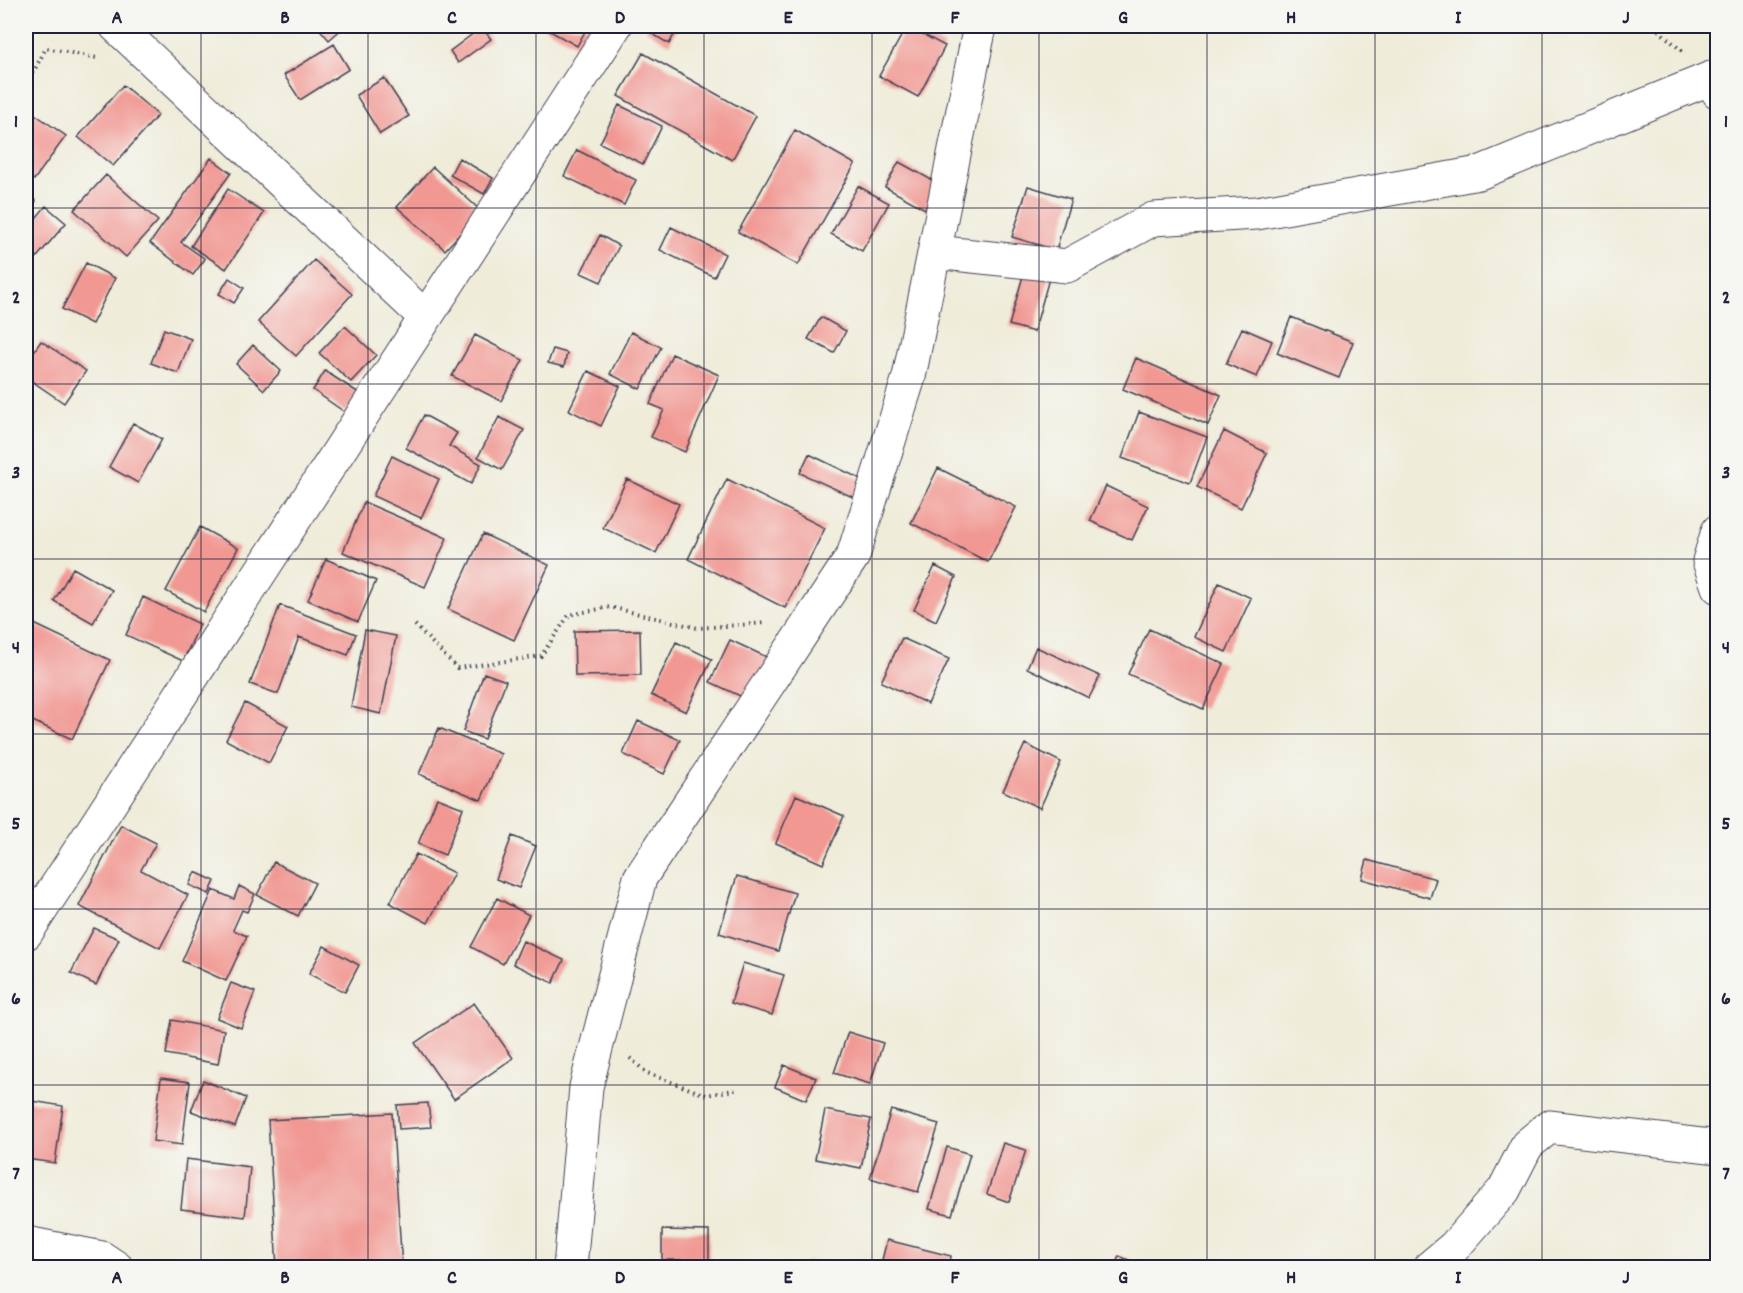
<svg xmlns="http://www.w3.org/2000/svg" width="1743" height="1293" font-family="Dekko,sans-serif">
	<rect width="100%" height="100%" fill="#f6f6f2"/>
	<filter id="ink" filterUnits="userSpaceOnUse"><feTurbulence type="fractalNoise" baseFrequency=".0167" numOctaves="2"/><feDisplacementMap in="SourceGraphic" scale="12" xChannelSelector="R" yChannelSelector="G"/><feConvolveMatrix kernelMatrix="1 2 1 2 8 2 1 2 1" color-interpolation-filters="sRGB"/></filter>
	<filter id="wash" filterUnits="userSpaceOnUse"><feTurbulence type="fractalNoise" baseFrequency=".008" numOctaves="4" result="noise"/><feDisplacementMap in="SourceGraphic" scale="24" xChannelSelector="R" yChannelSelector="G"/><feGaussianBlur stdDeviation="1.35" result="paint"/><feColorMatrix in="noise" values="0 0 0 0 0 0 0 0 0 0 0 0 0 0 0 0 0 1.4 0 .05"/><feComposite in="paint" operator="in"/></filter>
	<g filter="url(#wash)">
		<rect width="100%" height="100%" fill="#efecd9"/>
		<g id="blocks">
			<!-- building -->
			<path fill="#f19893" d="M 317,26 L 345,26 L 329,40 Z
				M 541,26 L 588,26 L 577,46 Z
				M 648,26 L 679,26 L 669,44 L 646,30 Z
				M 907,26 L 945,46 L 918,97 L 879,76 Z
				M 482,27 L 491,39 L 458,63 L 450,51 Z
				M 334,44 L 349,69 L 300,100 L 284,75 Z
				M 643,53 L 756,116 L 732,160 L 618,96 Z
				M 384,78 L 409,116 L 380,134 L 356,95 Z
				M 123,85 L 158,115 L 113,166 L 78,137 Z
				M 619,105 L 662,126 L 643,164 L 600,143 Z
				M 26,108 L 66,136 L 34,180 L 26,174 Z
				M 795,130 L 855,164 L 798,265 L 738,232 Z
				M 577,150 L 636,180 L 624,205 L 564,176 Z
				M 211,158 L 231,173 L 181,242 L 205,259 L 193,275 L 150,243 Z
				M 459,158 L 493,178 L 484,194 L 450,175 Z
				M 899,162 L 939,184 L 925,209 L 885,187 Z
				M 433,167 L 481,211 L 445,250 L 397,207 Z
				M 106,175 L 158,221 L 126,257 L 74,210 Z
				M 858,186 L 889,203 L 862,251 L 831,234 Z
				M 1028,186 L 1071,199 L 1056,250 L 1012,237 Z
				M 228,189 L 264,213 L 226,269 L 191,246 Z
				M 26,192 L 36,201 L 26,213 Z
				M 46,206 L 66,223 L 32,263 L 26,258 L 26,230 Z
				M 671,227 L 725,254 L 714,277 L 660,250 Z
				M 600,235 L 619,246 L 601,282 L 581,273 Z
				M 314,260 L 352,294 L 296,356 L 258,322 Z
				M 86,263 L 115,278 L 92,324 L 62,309 Z
				M 1025,269 L 1050,275 L 1034,332 L 1009,325 Z
				M 229,278 L 244,288 L 234,303 L 219,294 Z
				M 821,317 L 846,331 L 834,353 L 808,339 Z
				M 1291,317 L 1353,342 L 1339,378 L 1277,353 Z
				M 345,326 L 376,355 L 351,382 L 319,353 Z
				M 1242,328 L 1272,341 L 1257,377 L 1226,364 Z
				M 164,329 L 191,339 L 178,373 L 151,363 Z
				M 631,332 L 661,347 L 640,389 L 610,374 Z
				M 475,335 L 523,360 L 501,401 L 452,376 Z
				M 41,341 L 86,371 L 64,403 L 26,377 L 26,363 Z
				M 253,345 L 281,371 L 264,390 L 236,364 Z
				M 553,349 L 567,353 L 564,367 L 548,363 Z
				M 672,354 L 719,375 L 685,452 L 651,437 L 664,410 L 650,404 Z
				M 1136,358 L 1221,395 L 1208,425 L 1123,389 Z
				M 325,371 L 359,393 L 346,413 L 313,390 Z
				M 588,371 L 620,386 L 601,426 L 569,410 Z
				M 1139,412 L 1207,437 L 1190,483 L 1122,458 Z
				M 424,415 L 457,433 L 449,446 L 481,464 L 471,484 L 406,448 Z
				M 499,417 L 524,430 L 502,470 L 478,457 Z
				M 133,423 L 162,439 L 138,483 L 109,467 Z
				M 1224,431 L 1267,453 L 1241,508 L 1197,487 Z
				M 809,454 L 865,481 L 857,499 L 800,473 Z
				M 392,456 L 439,479 L 421,518 L 373,496 Z
				M 938,468 L 1016,507 L 988,562 L 911,523 Z
				M 627,479 L 679,504 L 656,553 L 603,528 Z
				M 727,479 L 825,528 L 785,608 L 688,559 Z
				M 1106,486 L 1148,506 L 1132,540 L 1090,521 Z
				M 364,502 L 447,538 L 425,587 L 343,552 Z
				M 200,527 L 238,548 L 204,612 L 166,591 Z
				M 483,534 L 549,565 L 514,640 L 448,609 Z
				M 326,559 L 376,581 L 358,622 L 308,600 Z
				M 935,566 L 956,577 L 936,621 L 914,610 Z
				M 73,568 L 112,590 L 93,623 L 54,601 Z
				M 1219,583 L 1251,598 L 1226,652 L 1194,637 Z
				M 143,597 L 200,624 L 183,661 L 126,635 Z
				M 280,605 L 356,634 L 348,655 L 299,637 L 278,694 L 250,684 Z
				M 26,620 L 110,660 L 72,739 L 26,718 Z
				M 1149,629 L 1224,664 L 1203,709 L 1128,674 Z
				M 365,630 L 396,636 L 381,714 L 351,707 Z
				M 640,630 L 641,675 L 575,676 L 574,631 Z
				M 902,638 L 949,659 L 928,704 L 881,682 Z
				M 730,640 L 773,660 L 753,702 L 710,682 Z
				M 676,642 L 712,659 L 686,712 L 651,695 Z
				M 1036,647 L 1100,676 L 1089,698 L 1027,668 Z
				M 484,673 L 506,681 L 484,739 L 463,731 Z
				M 245,703 L 288,726 L 269,763 L 226,740 Z
				M 638,721 L 680,740 L 664,774 L 623,754 Z
				M 439,728 L 501,754 L 481,800 L 419,774 Z
				M 1025,744 L 1061,762 L 1040,808 L 1003,791 Z
				M 796,795 L 844,816 L 823,864 L 776,843 Z
				M 437,798 L 463,808 L 445,855 L 418,844 Z
				M 121,825 L 156,843 L 141,870 L 188,895 L 160,948 L 79,906 Z
				M 512,836 L 536,846 L 519,888 L 496,879 Z
				M 416,854 L 454,873 L 428,923 L 390,903 Z
				M 1367,860 L 1436,879 L 1430,898 L 1362,879 Z
				M 274,862 L 315,883 L 298,916 L 257,895 Z
				M 195,872 L 215,881 L 209,894 L 189,885 Z
				M 737,876 L 795,893 L 778,951 L 719,933 Z
				M 239,886 L 255,894 L 247,912 L 242,910 L 233,930 L 247,936 L 226,981 L 182,961 L 213,890 L 234,899 Z
				M 497,898 L 529,915 L 503,964 L 471,947 Z
				M 94,928 L 119,939 L 96,985 L 71,973 Z
				M 523,941 L 564,960 L 553,983 L 513,964 Z
				M 324,946 L 359,965 L 345,992 L 309,974 Z
				M 743,963 L 784,975 L 772,1015 L 731,1003 Z
				M 231,983 L 255,992 L 241,1028 L 217,1018 Z
				M 474,1003 L 513,1058 L 454,1099 L 415,1043 Z
				M 172,1020 L 224,1030 L 218,1064 L 166,1054 Z
				M 848,1032 L 883,1043 L 870,1084 L 834,1073 Z
				M 784,1065 L 816,1078 L 806,1100 L 775,1087 Z
				M 161,1078 L 190,1082 L 182,1145 L 153,1141 Z
				M 203,1080 L 246,1098 L 235,1127 L 191,1111 Z
				M 26,1100 L 63,1106 L 55,1163 L 26,1159 Z
				M 428,1103 L 431,1127 L 399,1129 L 397,1105 Z
				M 825,1110 L 871,1119 L 861,1168 L 815,1159 Z
				M 891,1110 L 939,1124 L 918,1192 L 870,1178 Z
				M 392,1113 L 402,1268 L 277,1268 L 268,1120 Z
				M 1003,1143 L 1026,1150 L 1009,1202 L 987,1194 Z
				M 947,1147 L 970,1154 L 952,1215 L 929,1209 Z
				M 186,1159 L 250,1167 L 245,1217 L 181,1209 Z
				M 662,1230 L 709,1231 L 709,1260 L 662,1260 Z
				M 887,1240 L 951,1256 L 949,1268 L 894,1268 L 881,1264 Z
				M 1119,1256 L 1143,1266 L 1143,1268 L 1114,1268 Z
				M 805,1262 L 840,1266 L 840,1268 L 804,1268 Z"/>
		</g>
	</g>
	<g filter="url(#ink)">
		<use href="#blocks" fill-opacity="0" stroke="#414053" stroke-width="1.5"/>
		<g fill="none" stroke-linecap="round" stroke-linejoin="round">
			<!-- minor casing -->
			<g stroke="#414053" stroke-width="35">
				<path id="minor" d="M 116,26 L 425,317
					M 935,252 L 1067,266 L 1153,219 L 1257,213 L 1479,173 L 1711,78 L 1718,92
					M 1718,531 L 1709,561 L 1718,587
					M 26,933 L 615,26
					M 26,1243 L 102,1258 L 117,1268
					M 570,1268 L 586,1087 L 640,878 L 853,556 L 909,377 L 980,26
					M 1429,1268 L 1454,1247 L 1504,1190 L 1527,1145 L 1549,1127 L 1718,1147"/>
			</g>
			<!-- path -->
			<path stroke="#414053" stroke-width="4" stroke-dasharray="1.5 4.5" stroke-linecap="butt" d="M 1654,26 L 1682,51
				M 27,84 L 46,48 L 97,58
				M 415,625 L 457,668 L 541,656 L 569,615 L 610,607 L 698,628 L 766,623
				M 630,1058 L 647,1073 L 706,1095 L 739,1089"/>
			<!-- minor -->
			<use href="#minor" stroke="#fff" stroke-width="33"/>
		</g>
	</g>
	<!-- grid -->
	<path fill="none" stroke="#22223b" stroke-width="1.5" stroke-opacity="0.55" d="M 201,26 L 201,1268M 368,26 L 368,1268M 536,26 L 536,1268M 704,26 L 704,1268M 872,26 L 872,1268M 1039,26 L 1039,1268M 1207,26 L 1207,1268M 1375,26 L 1375,1268M 1542,26 L 1542,1268M 26,208 L 1718,208M 26,384 L 1718,384M 26,559 L 1718,559M 26,734 L 1718,734M 26,909 L 1718,909M 26,1085 L 1718,1085"/>
	<!-- margin -->
	<rect width="1743" height="1293" fill="none" stroke="#f6f6f2" stroke-width="66"/>
	<rect x="33" y="33" width="1677" height="1227" fill="none" stroke="#22223b" stroke-width="2"/>
	<g font-size="20" text-anchor="middle" font-weight="bold" fill="#22223b">
		<text x="117" y="23">A</text>
		<text x="285" y="23">B</text>
		<text x="452" y="23">C</text>
		<text x="620" y="23">D</text>
		<text x="788" y="23">E</text>
		<text x="955" y="23">F</text>
		<text x="1123" y="23">G</text>
		<text x="1291" y="23">H</text>
		<text x="1458" y="23">I</text>
		<text x="1626" y="23">J</text>
		<text x="16" y="127">1</text>
		<text x="1726" y="127">1</text>
		<text x="16" y="303">2</text>
		<text x="1726" y="303">2</text>
		<text x="16" y="478">3</text>
		<text x="1726" y="478">3</text>
		<text x="16" y="653">4</text>
		<text x="1726" y="653">4</text>
		<text x="16" y="829">5</text>
		<text x="1726" y="829">5</text>
		<text x="16" y="1004">6</text>
		<text x="1726" y="1004">6</text>
		<text x="16" y="1179">7</text>
		<text x="1726" y="1179">7</text>
		<text x="117" y="1283">A</text>
		<text x="285" y="1283">B</text>
		<text x="452" y="1283">C</text>
		<text x="620" y="1283">D</text>
		<text x="788" y="1283">E</text>
		<text x="955" y="1283">F</text>
		<text x="1123" y="1283">G</text>
		<text x="1291" y="1283">H</text>
		<text x="1458" y="1283">I</text>
		<text x="1626" y="1283">J</text>
	</g>
</svg>
